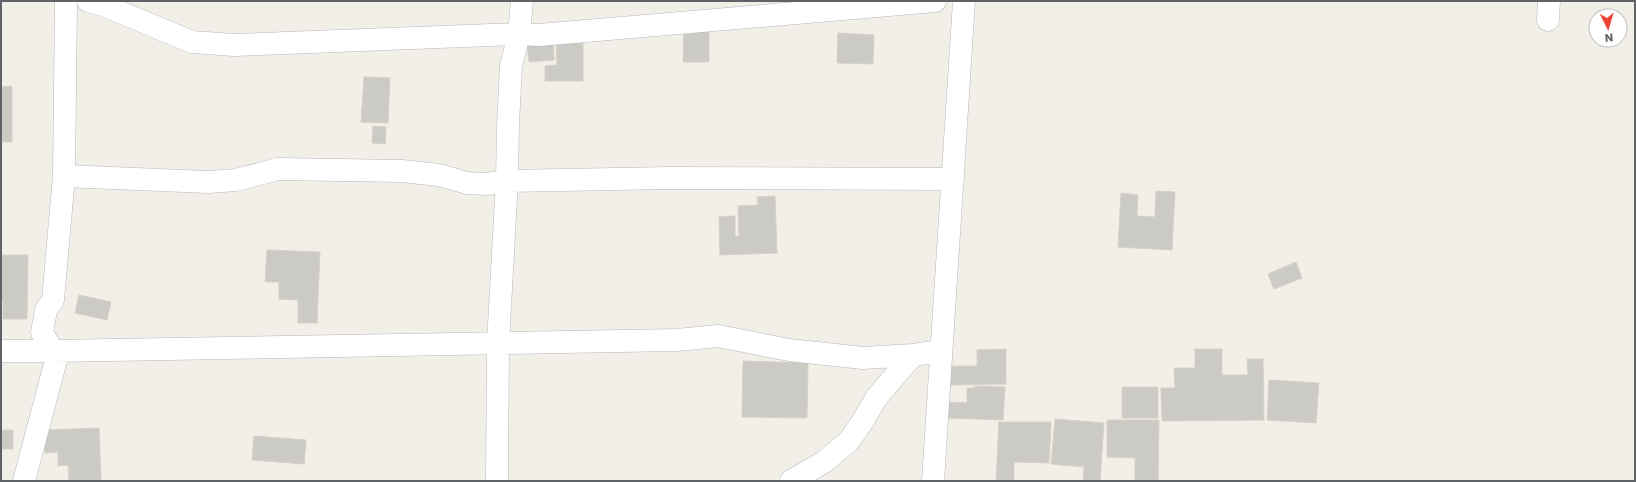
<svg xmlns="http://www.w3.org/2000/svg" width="1636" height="482" font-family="Poppins,sans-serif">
	<rect width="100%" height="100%" fill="#f1efe8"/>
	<!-- building -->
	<path fill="#cccac5" stroke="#d6d1c6" d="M 684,26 L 709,26 L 709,62 L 683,62 Z
		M 838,33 L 874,35 L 873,64 L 837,63 Z
		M 553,41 L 554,60 L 529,62 L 527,43 Z
		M 556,43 L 583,43 L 583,81 L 545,81 L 545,66 L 557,65 Z
		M 364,77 L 390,78 L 388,123 L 361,122 Z
		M 12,86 L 12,142 L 1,142 L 1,87 Z
		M 373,126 L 386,127 L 385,144 L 372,143 Z
		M 1156,191 L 1175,192 L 1172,250 L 1118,247 L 1121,193 L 1138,195 L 1137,216 L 1155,217 Z
		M 775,196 L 777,253 L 720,255 L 719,217 L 735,216 L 735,236 L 739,236 L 738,206 L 758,205 L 757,197 Z
		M 267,250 L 320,252 L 317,323 L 298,323 L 298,300 L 279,299 L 279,282 L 265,282 Z
		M 1,255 L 28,255 L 27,319 L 3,319 L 3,300 L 1,300 Z
		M 1296,262 L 1302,278 L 1274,289 L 1268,274 Z
		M 79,295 L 111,302 L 107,320 L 75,313 Z
		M 1006,349 L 1006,384 L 950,385 L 949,366 L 977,366 L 977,350 Z
		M 1195,349 L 1222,349 L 1222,375 L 1248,375 L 1247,359 L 1263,359 L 1264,420 L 1162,421 L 1161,388 L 1175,388 L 1174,368 L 1195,368 Z
		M 743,361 L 808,363 L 807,418 L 742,417 Z
		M 1269,380 L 1319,383 L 1316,423 L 1267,420 Z
		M 975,386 L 1005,387 L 1003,420 L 947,418 L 948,402 L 967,403 L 967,388 L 975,388 Z
		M 1122,387 L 1158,387 L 1158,418 L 1122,418 Z
		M 1055,419 L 1104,423 L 1100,481 L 1083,481 L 1084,467 L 1051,464 Z
		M 1107,420 L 1159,420 L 1158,481 L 1135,481 L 1135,458 L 1107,457 Z
		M 999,422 L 1051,422 L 1049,463 L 1014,462 L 1014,481 L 996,481 Z
		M 99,428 L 101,481 L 69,481 L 68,465 L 58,466 L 58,452 L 45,453 L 44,430 Z
		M 1,430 L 13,430 L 13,449 L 1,449 Z
		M 254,436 L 306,440 L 304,464 L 252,460 Z"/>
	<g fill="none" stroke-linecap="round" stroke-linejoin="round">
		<!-- minor casing -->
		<g stroke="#b5b8bc" stroke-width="23">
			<path id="minor" d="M 88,1 L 103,5 L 192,42 L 234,45 L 519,34 L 522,1
				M 1548,20 L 1549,1
				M 64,176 L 208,182 L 236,180 L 278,169 L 402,171 L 439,175 L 467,183 L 486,184 L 507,181 L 670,178 L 953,179
				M 1,351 L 53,351 L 677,340 L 718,336 L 789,350 L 863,358 L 913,355 L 941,351
				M 24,481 L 56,360 L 53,351 L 42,333 L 46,310 L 53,300 L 64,176 L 66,1
				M 497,481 L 498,343 L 507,181 L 508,125 L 511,66 L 519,34 L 539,35 L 935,1
				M 791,481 L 824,462 L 849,441 L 863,421 L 876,398 L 913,355
				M 933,481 L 964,1"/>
		</g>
		<!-- minor -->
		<use href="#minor" stroke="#fff" stroke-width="22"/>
	</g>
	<!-- border -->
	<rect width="1636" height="482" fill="none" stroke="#5f6368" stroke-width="4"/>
	<!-- north arrow -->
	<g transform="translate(1608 28) rotate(175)"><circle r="19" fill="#ffffff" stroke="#bfc1c3"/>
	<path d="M0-3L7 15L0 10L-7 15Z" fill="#ea4335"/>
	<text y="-6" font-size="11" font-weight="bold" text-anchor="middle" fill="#5f6368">N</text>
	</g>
</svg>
